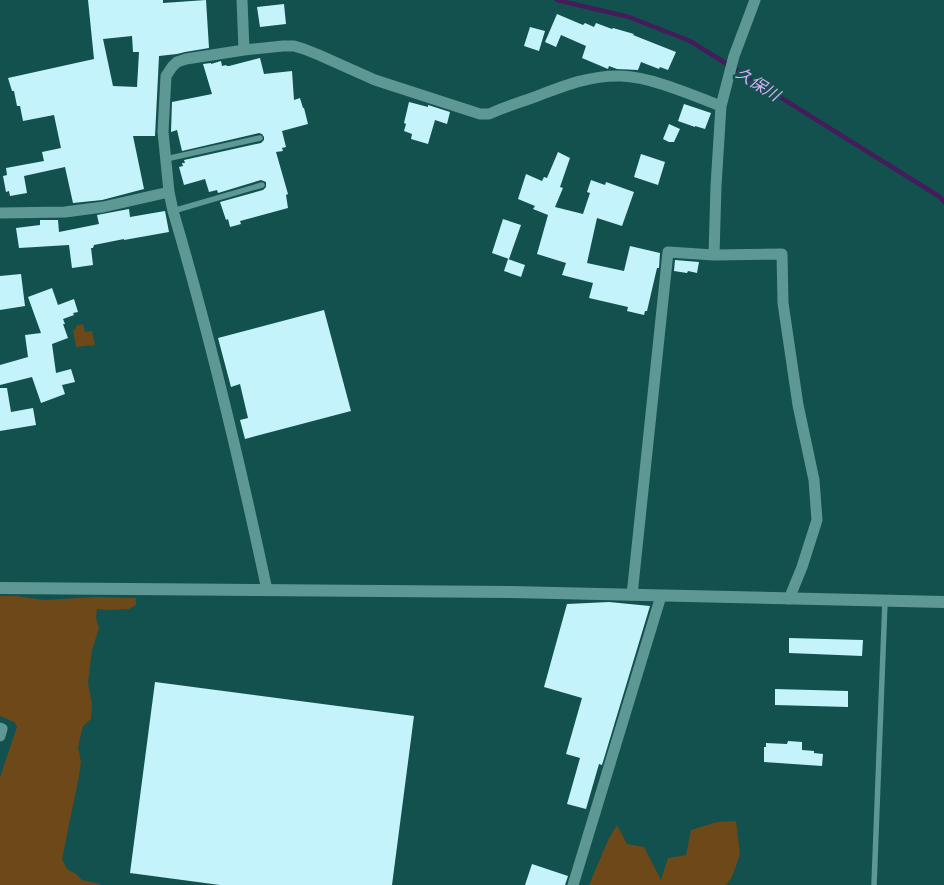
<svg xmlns="http://www.w3.org/2000/svg" width="944" height="885" font-family="'Public Sans','Noto Sans JP',sans-serif">
	<rect width="100%" height="100%" fill="#12514e"/>
	<!-- green -->
	<path fill="#6d4919" d="M 83,324 L 85,332 L 92,331 L 95,345 L 76,347 L 73,330 L 76,329 L 76,326 Z
		M 0,596 L 16,596 L 44,600 L 96,597 L 136,598 L 136,605 L 129,609 L 110,610 L 97,609 L 96,618 L 99,628 L 92,650 L 88,683 L 92,704 L 91,719 L 83,726 L 78,747 L 81,762 L 79,776 L 62,859 L 67,869 L 76,874 L 82,880 L 100,884 L 100,885 L 0,885 L 0,777 L 17,727 L 14,722 L 0,716 Z
		M 736,821 L 740,854 L 732,877 L 726,885 L 589,885 L 608,840 L 617,825 L 627,844 L 644,847 L 661,880 L 668,858 L 686,855 L 691,830 L 717,822 Z"/>
	<g fill="none" stroke-linecap="round" stroke-linejoin="round">
		<!-- stream -->
		<path stroke="#441c5a" stroke-width="4.5" d="M 557,0 L 629,17 L 690,41 L 940,197 L 944,202"/>
	</g>
	<!-- building -->
	<path fill="#c4f3fc" fill-rule="evenodd" d="M 88,0 L 163,0 L 163,3 L 206,0 L 209,48 L 185,52 L 177,54 L 159,56 L 155,136 L 133,136 L 144,189 L 102,200 L 73,203 L 65,167 L 24,176 L 27,193 L 10,196 L 9,191 L 6,192 L 3,176 L 7,175 L 6,168 L 44,161 L 42,152 L 61,148 L 54,115 L 23,121 L 20,106 L 17,106 L 14,91 L 12,91 L 8,78 L 94,59 ZM 132,36 L 133,52 L 139,52 L 137,87 L 113,86 L 103,39 Z
		M 284,4 L 286,24 L 260,27 L 257,7 Z
		M 557,14 L 583,25 L 585,23 L 594,27 L 596,23 L 612,29 L 613,28 L 634,34 L 633,35 L 676,52 L 668,70 L 660,67 L 659,69 L 641,62 L 638,70 L 617,69 L 609,66 L 608,69 L 582,58 L 586,46 L 561,35 L 556,47 L 545,42 Z
		M 530,27 L 545,31 L 539,51 L 524,46 Z
		M 260,58 L 264,74 L 292,71 L 294,100 L 300,98 L 303,108 L 304,108 L 308,124 L 282,131 L 286,147 L 282,148 L 283,151 L 276,152 L 288,194 L 286,195 L 288,208 L 240,221 L 241,224 L 230,227 L 228,219 L 226,220 L 220,202 L 263,190 L 266,187 L 266,182 L 261,180 L 218,193 L 217,190 L 209,192 L 205,179 L 184,185 L 179,167 L 183,166 L 182,163 L 185,163 L 184,160 L 261,143 L 264,140 L 264,137 L 262,134 L 259,133 L 182,151 L 177,130 L 171,132 L 172,102 L 212,94 L 203,64 L 211,63 L 211,64 L 221,61 L 222,66 L 226,65 L 227,66 L 229,66 Z
		M 409,102 L 428,107 L 428,105 L 450,112 L 447,124 L 435,120 L 428,144 L 411,139 L 412,134 L 404,131 L 406,124 L 404,123 Z
		M 684,104 L 711,113 L 705,129 L 695,126 L 695,127 L 678,121 Z
		M 669,124 L 680,129 L 674,142 L 669,142 L 663,139 Z
		M 558,152 L 570,158 L 560,187 L 563,188 L 555,207 L 583,214 L 590,193 L 587,192 L 591,180 L 605,185 L 606,182 L 634,192 L 622,226 L 597,218 L 587,263 L 624,271 L 630,246 L 660,253 L 659,268 L 657,268 L 647,311 L 645,311 L 644,315 L 627,311 L 628,307 L 589,298 L 593,283 L 562,275 L 566,263 L 537,254 L 548,215 L 533,209 L 535,206 L 518,199 L 526,174 L 542,181 L 544,177 L 547,178 Z
		M 641,154 L 665,162 L 658,185 L 634,177 Z
		M 129,209 L 130,217 L 165,211 L 169,232 L 124,240 L 124,239 L 94,245 L 93,248 L 91,248 L 93,265 L 72,268 L 69,245 L 19,248 L 16,228 L 40,225 L 40,220 L 58,220 L 59,232 L 99,224 L 97,215 Z
		M 503,219 L 521,225 L 509,259 L 492,253 Z
		M 508,259 L 525,265 L 521,277 L 504,271 Z
		M 675,260 L 699,262 L 697,273 L 688,271 L 687,273 L 674,271 Z
		M 21,274 L 25,306 L 0,310 L 0,276 Z
		M 52,288 L 58,305 L 74,299 L 78,312 L 73,313 L 74,315 L 63,319 L 65,324 L 63,324 L 68,338 L 52,344 L 56,373 L 71,369 L 75,382 L 62,385 L 65,394 L 41,403 L 32,377 L 0,385 L 0,365 L 28,357 L 25,335 L 41,333 L 28,297 Z
		M 324,310 L 351,411 L 245,439 L 240,420 L 248,418 L 240,384 L 231,387 L 218,338 Z
		M 0,388 L 7,388 L 11,412 L 33,408 L 36,425 L 0,431 Z
		M 609,602 L 650,606 L 602,765 L 599,764 L 586,809 L 567,804 L 580,758 L 566,754 L 582,698 L 544,687 L 567,604 Z
		M 789,638 L 863,640 L 862,656 L 789,653 Z
		M 155,682 L 414,716 L 392,885 L 220,885 L 130,873 Z
		M 775,689 L 848,691 L 848,707 L 775,705 Z
		M 788,741 L 802,742 L 802,750 L 814,751 L 814,753 L 823,754 L 822,766 L 764,762 L 764,747 L 766,747 L 766,743 L 787,744 Z
		M 532,864 L 568,876 L 565,885 L 525,885 Z"/>
	<g fill="none" stroke-linecap="round" stroke-linejoin="round">
		<!-- lane -->
		<path stroke="#5e9895" stroke-width="5.5" d="M 166,159 L 260,138
			M 173,211 L 262,185
			M 874,885 L 885,601"/>
		<!-- street -->
		<path stroke="#5e9895" stroke-width="11" d="M 242,0 L 244,50
			M 0,213 L 65,212 L 103,207 L 169,192
			M 714,255 L 716,186 L 721,106 L 734,56 L 755,0
			M 267,590 C 240,463 210,336 173,211 L 169,192 L 163,132 L 166,76 L 172,67 L 177,62 L 186,59 L 244,50 L 283,46 L 294,46 L 304,49 L 319,55 L 375,80 L 480,114 L 489,114 C 503,108 517,103 532,98 C 561,87 589,75 621,76 C 652,77 692,95 721,106
			M 632,595 L 668,252 L 714,255 L 782,254 L 783,303 L 798,405 L 814,480 L 817,520 L 802,567 L 789,599
			M 0,728 L 2,729 L 0,736
			M 573,885 L 661,596"/>
		<!-- secondary -->
		<path stroke="#5e9895" stroke-width="12" d="M 0,588 L 511,592 L 944,602"/>
	</g>
	<g text-anchor="middle" dominant-baseline="central" stroke-width="5" stroke-linejoin="round" paint-order="stroke">
		<!-- water labels -->
		<g font-size="16" font-style="italic" fill="#daaef9" stroke="#12514e">
			<text transform="translate(758 84) rotate(32)">久保川</text>
		</g>
	</g>
</svg>
